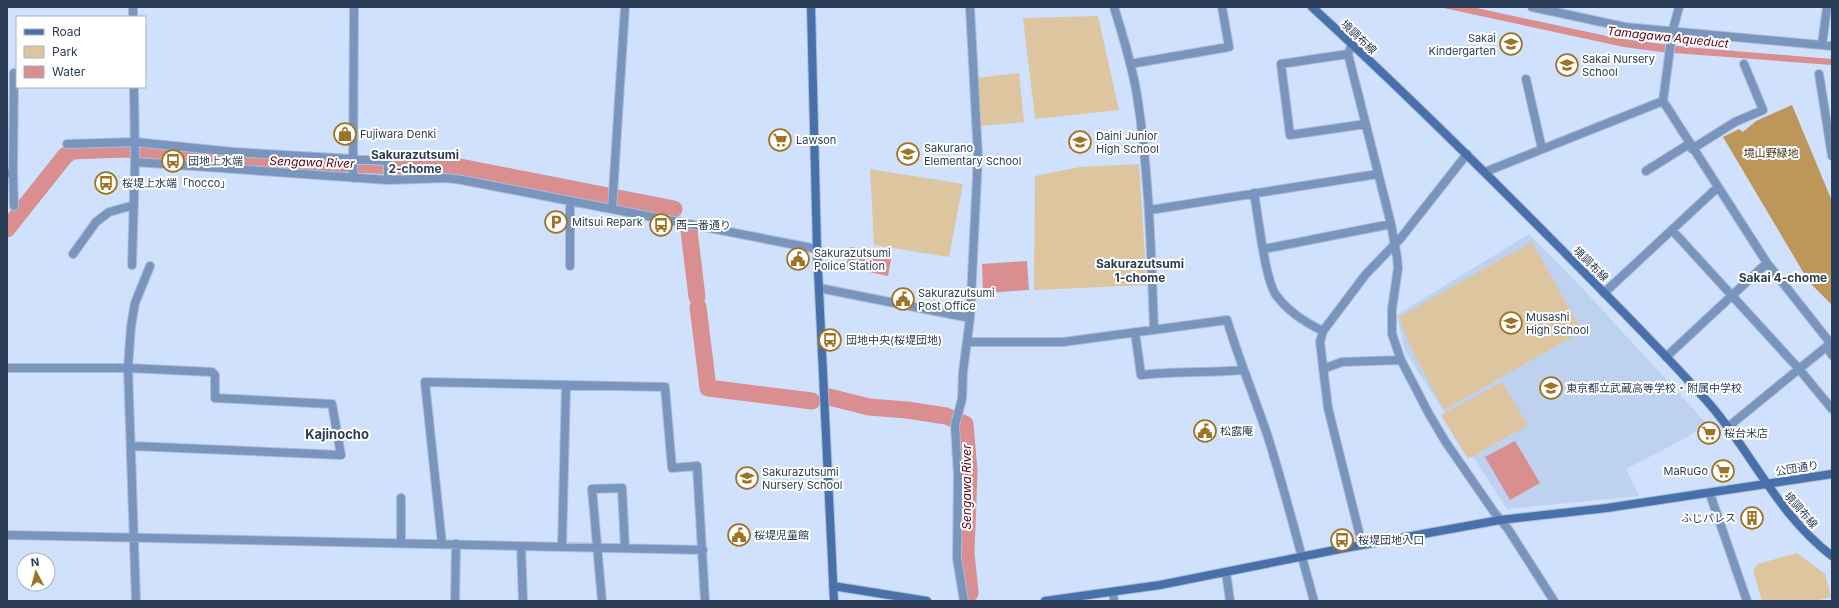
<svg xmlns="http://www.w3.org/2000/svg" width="1839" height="608" font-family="Inter,'Noto Sans JP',sans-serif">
	<rect width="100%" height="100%" fill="#cfe1fc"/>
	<!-- built -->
	<path fill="#bed1ee" d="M 1529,234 L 1583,289 L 1707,424 L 1684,439 L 1626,469 L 1639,496 L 1507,509 L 1405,351 L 1397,315 Z"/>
	<!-- green -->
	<path fill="#ddc5a0" d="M 1098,16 L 1119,110 L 1035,119 L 1023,18 Z
		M 1019,73 L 1024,122 L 981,126 L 976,78 Z
		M 1139,164 L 1147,285 L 1034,290 L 1035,176 L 1080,167 Z
		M 870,169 L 963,184 L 949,257 L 874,245 Z
		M 1532,242 L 1582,331 L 1444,410 L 1410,346 L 1399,317 Z
		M 1502,382 L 1528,425 L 1468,459 L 1441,415 Z
		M 1797,553 L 1825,574 L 1831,597 L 1815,601 L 1762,601 L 1753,570 L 1758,564 Z"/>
	<!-- forest -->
	<path fill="#bd975a" d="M 1792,105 L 1832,201 L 1832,305 L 1809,282 L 1723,137 L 1739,129 L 1743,132 L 1756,121 Z"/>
	<!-- water -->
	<path fill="#d98e90" d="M 1439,7 L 1472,7 L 1616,38 L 1685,47 L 1832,59 L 1832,65 L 1661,52 L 1624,47 Z
		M 850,247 L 892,254 L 888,276 L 846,267 Z
		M 1027,261 L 1029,290 L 983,293 L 982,264 Z
		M 1515,441 L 1540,483 L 1510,500 L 1485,457 Z"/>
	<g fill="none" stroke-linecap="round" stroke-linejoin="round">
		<!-- river -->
		<path stroke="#d98e90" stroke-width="17" d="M 7,229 L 65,156 L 72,151 L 124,149 L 277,161 L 396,166 L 455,166 L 674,209
			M 689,231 L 697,297
			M 698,307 L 708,388 L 812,401
			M 829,397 L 869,407 L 907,410 L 946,416 L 965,424 L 969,471 L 966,553 L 970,593"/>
		<!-- street casing -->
		<g stroke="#abbdd8" stroke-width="10">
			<path id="street" d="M 133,7 L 133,17
				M 1114,7 C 1123,36 1132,65 1137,95 C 1149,172 1151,250 1154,328
				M 1532,7 L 1625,27 L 1832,46
				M 1679,7 L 1672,33 L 1663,101 L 1767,263 L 1828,340 L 1830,352 L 1832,355
				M 1352,44 L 1348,54 L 1391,224 L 1397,257 L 1398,268 L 1392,309 L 1392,334 L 1401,360 L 1429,414 L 1445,441 L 1494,512 L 1508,529 L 1554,601
				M 1822,45 L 1827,7
				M 1348,54 L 1281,64 L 1290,135 L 1366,124
				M 1130,64 L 1229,47 L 1222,7
				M 1819,74 L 1832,156
				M 1526,79 L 1542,149
				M 67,144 L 135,142 L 234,152 L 388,161 L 388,180
				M 1692,149 L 1735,122 L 1763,110 L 1744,64
				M 135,162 L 388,180 L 446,178 L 462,180 L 817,249
				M 1646,171 L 1689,144
				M 1485,172 L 1663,101
				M 7,173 L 13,173 L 14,73
				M 13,173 L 14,206
				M 353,178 L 354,7
				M 1254,193 C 1258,215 1265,280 1276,295 C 1287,310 1306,323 1323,331
				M 570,202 L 570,266
				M 612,209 L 625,7
				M 1150,210 L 1378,174
				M 1672,230 L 1799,369 L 1728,427
				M 1264,249 L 1391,224
				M 73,254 L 96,222 L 109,212 L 134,205
				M 132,265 L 135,162 L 134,87
				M 819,288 L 970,318
				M 1604,293 L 1718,187
				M 1135,332 L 1141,375 C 1175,371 1209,373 1242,370
				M 967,342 L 1063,342 L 1227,320 C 1239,360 1255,398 1268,437 C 1285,491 1299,547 1314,601
				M 1831,343 L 1799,369 L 1832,409
				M 1666,357 L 1767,263
				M 7,368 L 128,368 L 212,372 L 215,375 L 215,398 L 332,404 L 341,455 L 132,446
				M 1323,369 L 1342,362 L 1401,360
				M 1710,494 L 1747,601
				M 7,535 L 703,550
				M 401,543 L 401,498
				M 442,544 L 425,382 L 665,387 L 672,468 L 697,466 L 705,601
				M 1362,544 L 1328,408 L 1320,342 L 1323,331 L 1366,274 L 1400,239 L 1467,154
				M 521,546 L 523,601
				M 562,547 L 566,386
				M 1226,572 L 1230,601
				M 1113,592 L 1114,601
				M 136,601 L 128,368 L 131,326 L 135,303 L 150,266
				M 455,601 L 456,544
				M 602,601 L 592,489 L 622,488 L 625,548
				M 964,601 L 957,558 L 958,476 L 955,425 L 962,399 L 963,372 L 970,318 L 978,156 L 970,7"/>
		</g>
		<!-- secondary casing -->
		<g stroke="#abbdd8" stroke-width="10">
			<path id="secondary" d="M 811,7 L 817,249 L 834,601
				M 1312,7 C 1398,86 1481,168 1563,251 C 1611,300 1660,348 1706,400 C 1752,451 1775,512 1832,556
				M 833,586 L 927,601
				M 1045,601 L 1160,585 L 1340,549 L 1500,520 L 1607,508 L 1832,474"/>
		</g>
		<!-- street -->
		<use href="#street" stroke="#7a95bd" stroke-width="8"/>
		<!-- secondary -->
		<use href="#secondary" stroke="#4870aa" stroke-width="8"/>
	</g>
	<!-- icons -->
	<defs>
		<g id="school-ring" transform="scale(1.15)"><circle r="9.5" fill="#fff" stroke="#9f7323" stroke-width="1.5"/><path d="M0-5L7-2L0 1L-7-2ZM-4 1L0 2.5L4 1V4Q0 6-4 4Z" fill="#9f7323"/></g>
		<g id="shop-ring" transform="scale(1.15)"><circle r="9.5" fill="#fff" stroke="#9f7323" stroke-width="1.5"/><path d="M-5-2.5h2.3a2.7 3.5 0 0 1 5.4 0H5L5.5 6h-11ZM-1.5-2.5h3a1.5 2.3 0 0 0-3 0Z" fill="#9f7323"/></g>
		<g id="supermarket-ring" transform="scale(1.15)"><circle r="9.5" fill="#fff" stroke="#9f7323" stroke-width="1.5"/><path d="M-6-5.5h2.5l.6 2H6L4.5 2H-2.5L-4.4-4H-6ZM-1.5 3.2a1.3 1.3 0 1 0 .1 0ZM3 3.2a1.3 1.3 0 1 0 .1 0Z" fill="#9f7323"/></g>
		<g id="bus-ring" transform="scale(1.15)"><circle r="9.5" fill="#fff" stroke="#9f7323" stroke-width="1.5"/><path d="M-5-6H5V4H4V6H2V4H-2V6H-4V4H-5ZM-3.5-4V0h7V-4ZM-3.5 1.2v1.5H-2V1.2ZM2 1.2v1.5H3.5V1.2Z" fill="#9f7323"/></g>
		<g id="parking-ring" transform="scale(1.15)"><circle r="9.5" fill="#fff" stroke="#9f7323" stroke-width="1.5"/><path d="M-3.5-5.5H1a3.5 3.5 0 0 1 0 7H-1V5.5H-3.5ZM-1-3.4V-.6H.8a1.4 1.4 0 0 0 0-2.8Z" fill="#9f7323"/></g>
		<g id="civic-ring" transform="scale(1.15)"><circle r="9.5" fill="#fff" stroke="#9f7323" stroke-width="1.5"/><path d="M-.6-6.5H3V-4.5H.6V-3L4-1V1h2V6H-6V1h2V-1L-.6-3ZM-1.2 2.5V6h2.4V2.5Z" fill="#9f7323"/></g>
		<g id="building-ring" transform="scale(1.15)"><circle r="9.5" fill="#fff" stroke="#9f7323" stroke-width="1.5"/><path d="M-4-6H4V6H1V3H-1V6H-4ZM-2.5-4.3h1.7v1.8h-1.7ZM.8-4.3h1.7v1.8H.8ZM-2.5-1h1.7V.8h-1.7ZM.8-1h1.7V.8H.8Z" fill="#9f7323"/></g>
	</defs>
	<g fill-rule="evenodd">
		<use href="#school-ring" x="1511" y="44"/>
		<use href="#school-ring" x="1567" y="65"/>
		<use href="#shop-ring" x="345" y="134"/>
		<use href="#supermarket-ring" x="780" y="140"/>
		<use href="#school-ring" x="1080" y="142"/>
		<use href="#school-ring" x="908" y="154"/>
		<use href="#bus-ring" x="173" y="161"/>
		<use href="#bus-ring" x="106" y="183"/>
		<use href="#parking-ring" x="556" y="222"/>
		<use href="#bus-ring" x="661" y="225"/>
		<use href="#civic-ring" x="798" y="259"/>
		<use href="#civic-ring" x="903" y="299"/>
		<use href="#school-ring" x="1511" y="323"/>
		<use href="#bus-ring" x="830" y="340"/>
		<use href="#school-ring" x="1551" y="388"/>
		<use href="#civic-ring" x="1205" y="431"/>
		<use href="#supermarket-ring" x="1709" y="433"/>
		<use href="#supermarket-ring" x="1723" y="471"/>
		<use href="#school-ring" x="747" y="478"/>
		<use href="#building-ring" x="1752" y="518"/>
		<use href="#civic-ring" x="739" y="535"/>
		<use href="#bus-ring" x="1342" y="540"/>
	</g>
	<g text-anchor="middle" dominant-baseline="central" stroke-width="4" stroke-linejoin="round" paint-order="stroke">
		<!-- street labels -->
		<g font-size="11" fill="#2b3d57" stroke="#fff">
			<text transform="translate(1359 37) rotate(43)">境調布線</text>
			<text transform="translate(1591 264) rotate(45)">境調布線</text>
			<text transform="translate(1797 468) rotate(-9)">公団通り</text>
			<text transform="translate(1801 510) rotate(49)">境調布線</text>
		</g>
		<!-- poi labels -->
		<g font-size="11" fill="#2b3d57" stroke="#fff" text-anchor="start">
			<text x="1496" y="38" text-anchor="end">Sakai<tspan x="1496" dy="13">Kindergarten</tspan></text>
			<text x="1582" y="59">Sakai Nursery<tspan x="1582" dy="13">School</tspan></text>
			<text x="360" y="134">Fujiwara Denki</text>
			<text x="1096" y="136">Daini Junior<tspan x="1096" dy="13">High School</tspan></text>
			<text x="796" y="140">Lawson</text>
			<text x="924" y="148">Sakurano<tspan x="924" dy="13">Elementary School</tspan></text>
			<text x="188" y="161">団地上水端</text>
			<text x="122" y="183">桜堤上水端「hocco」</text>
			<text x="572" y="222">Mitsui Repark</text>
			<text x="676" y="225">西一番通り</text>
			<text x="814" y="253">Sakurazutsumi<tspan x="814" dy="13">Police Station</tspan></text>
			<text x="918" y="293">Sakurazutsumi<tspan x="918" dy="13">Post Office</tspan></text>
			<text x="1526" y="317">Musashi<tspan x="1526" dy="13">High School</tspan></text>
			<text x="846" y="340">団地中央(桜堤団地)</text>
			<text x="1566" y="388">東京都立武蔵高等学校・附属中学校</text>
			<text x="1220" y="431">松露庵</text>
			<text x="1724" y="433">桜台米店</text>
			<text x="1708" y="471" text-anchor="end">MaRuGo</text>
			<text x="762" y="472">Sakurazutsumi<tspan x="762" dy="13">Nursery School</tspan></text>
			<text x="1736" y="518" text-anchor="end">ふじパレス</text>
			<text x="754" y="535">桜堤児童館</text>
			<text x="1358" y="540">桜堤団地入口</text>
		</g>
		<!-- park labels -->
		<g font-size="11" fill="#413015" stroke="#fff">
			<text x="1771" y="153">境山野緑地</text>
		</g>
		<!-- water labels -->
		<g font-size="12" font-style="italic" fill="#5c0015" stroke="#fff">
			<text transform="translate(1668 37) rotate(6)">Tamagawa Aqueduct</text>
			<text transform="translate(312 162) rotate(2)">Sengawa River</text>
			<text transform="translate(966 487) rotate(-90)">Sengawa River</text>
		</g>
		<!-- neighbourhood labels -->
		<g font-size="12" font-weight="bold" fill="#2b3d57" stroke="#fff">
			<text x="415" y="154">Sakurazutsumi<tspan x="415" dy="14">2-chome</tspan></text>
			<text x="1140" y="263">Sakurazutsumi<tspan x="1140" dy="14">1-chome</tspan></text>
			<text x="1783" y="277">Sakai 4-chome</text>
		</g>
		<!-- quarter labels -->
		<g font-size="13" font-weight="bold" fill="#2b3d57" stroke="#fff">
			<text x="337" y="434">Kajinocho</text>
		</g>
	</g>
	<!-- border -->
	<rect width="1839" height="608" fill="none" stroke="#2b3d57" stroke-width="16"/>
	<!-- legend -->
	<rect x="16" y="16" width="130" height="72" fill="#ffffff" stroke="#aab1bc"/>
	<rect x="24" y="29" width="20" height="6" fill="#4870aa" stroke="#aab1bc"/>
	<text x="52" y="36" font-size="12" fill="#2b3d57">Road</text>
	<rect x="24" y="46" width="20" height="12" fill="#ddc5a0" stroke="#aab1bc"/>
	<text x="52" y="56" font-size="12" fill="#2b3d57">Park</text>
	<rect x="24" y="66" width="20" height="12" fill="#d98e90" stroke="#aab1bc"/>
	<text x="52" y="76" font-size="12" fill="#2b3d57">Water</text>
	<!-- north arrow -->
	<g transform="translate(36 572) rotate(354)"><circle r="19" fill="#ffffff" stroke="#aab1bc"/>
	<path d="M0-3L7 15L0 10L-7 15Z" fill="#9f7323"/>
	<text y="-6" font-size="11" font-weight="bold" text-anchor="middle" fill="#2b3d57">N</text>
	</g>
</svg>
